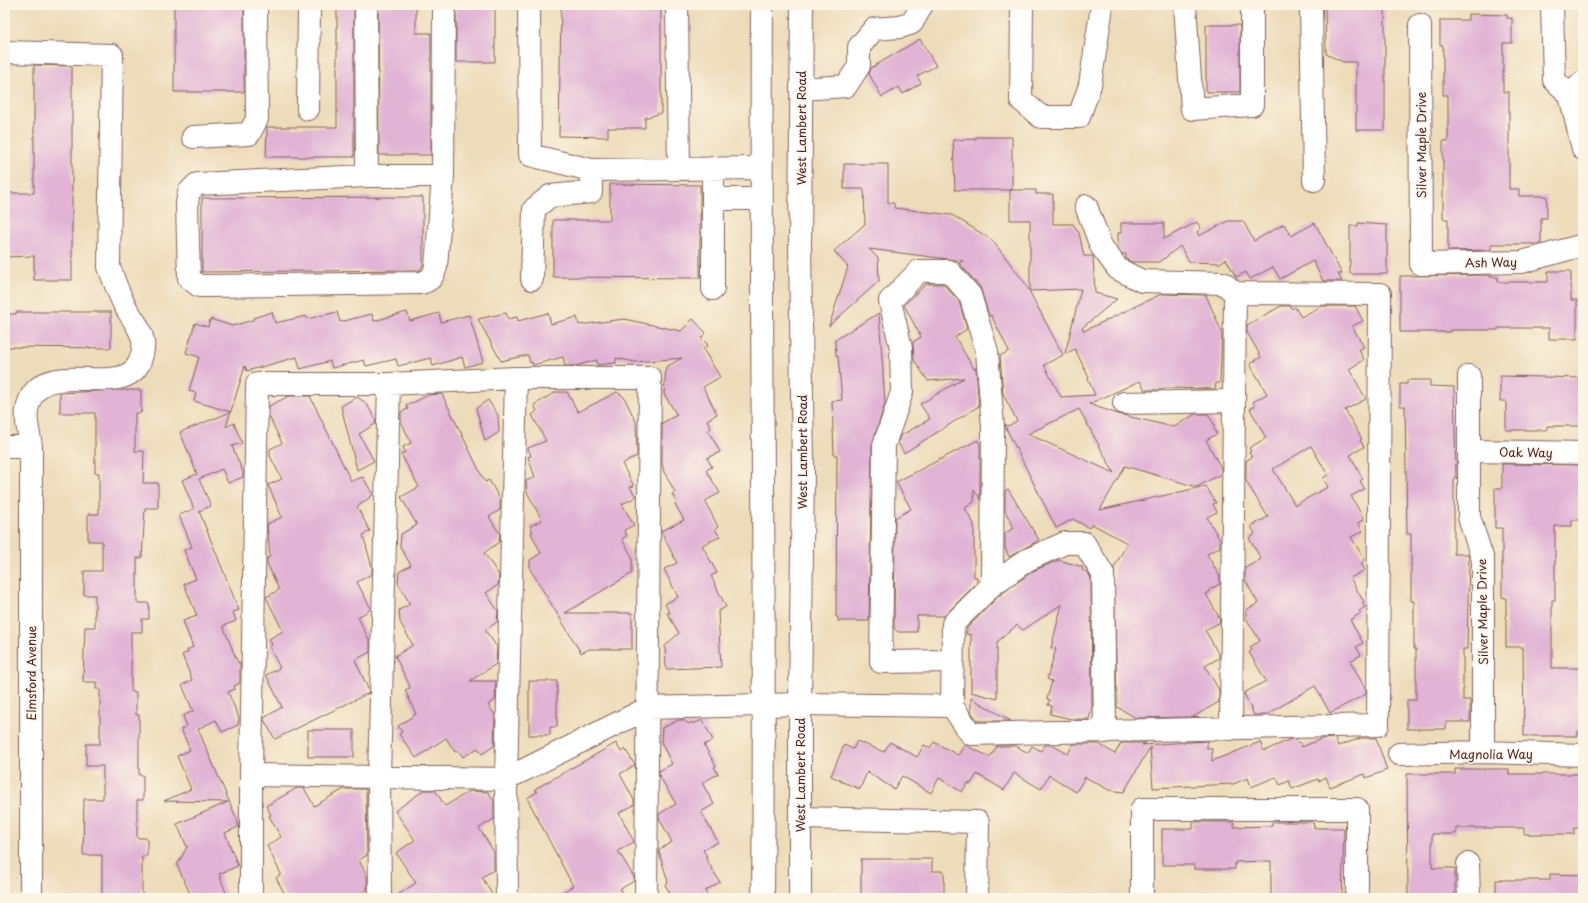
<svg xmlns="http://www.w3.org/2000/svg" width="1588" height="903" font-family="'Playpen Sans',sans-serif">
	<rect width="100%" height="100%" fill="#fcf5e5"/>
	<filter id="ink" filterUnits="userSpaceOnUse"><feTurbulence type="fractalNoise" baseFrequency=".025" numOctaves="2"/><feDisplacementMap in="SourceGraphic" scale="8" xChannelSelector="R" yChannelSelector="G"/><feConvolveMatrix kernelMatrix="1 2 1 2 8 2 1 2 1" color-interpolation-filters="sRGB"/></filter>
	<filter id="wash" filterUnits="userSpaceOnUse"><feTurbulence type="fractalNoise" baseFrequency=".012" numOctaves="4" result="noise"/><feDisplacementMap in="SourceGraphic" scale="16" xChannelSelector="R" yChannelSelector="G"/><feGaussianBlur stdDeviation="0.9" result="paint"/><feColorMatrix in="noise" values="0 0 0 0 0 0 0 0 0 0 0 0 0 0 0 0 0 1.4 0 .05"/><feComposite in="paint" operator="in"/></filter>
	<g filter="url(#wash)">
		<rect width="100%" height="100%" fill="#eddcba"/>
		<g id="blocks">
			<!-- building -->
			<path fill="#e1b3d5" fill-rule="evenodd" d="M 174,5 L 244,5 L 244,92 L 174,92 Z
				M 337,5 L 354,5 L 354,157 L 266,157 L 267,127 L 337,127 Z
				M 378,5 L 416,5 L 416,33 L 431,33 L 431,155 L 379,155 Z
				M 456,5 L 495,5 L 495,62 L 456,62 Z
				M 561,5 L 661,5 L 661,113 L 645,118 L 645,128 L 608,128 L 608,137 L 559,136 Z
				M 1325,5 L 1385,5 L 1385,130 L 1356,130 L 1356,62 L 1343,62 L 1326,54 Z
				M 1468,14 L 1507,15 L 1507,18 L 1512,18 L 1512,43 L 1503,43 L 1503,92 L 1509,92 L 1509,189 L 1519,189 L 1519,196 L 1547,196 L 1547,218 L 1541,218 L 1541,244 L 1491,244 L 1491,250 L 1448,251 L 1448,219 L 1443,219 L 1443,141 L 1448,141 L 1448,95 L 1443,95 L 1443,45 L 1440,45 L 1440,20 L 1468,20 Z
				M 1206,25 L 1240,25 L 1240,92 L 1206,92 Z
				M 920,39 L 936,66 L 917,76 L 921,83 L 903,94 L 899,87 L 882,97 L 869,74 L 871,68 Z
				M 34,65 L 72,66 L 72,280 L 34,280 L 34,256 L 5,257 L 5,193 L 34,193 Z
				M 976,137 L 1012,137 L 1012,190 L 955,190 L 953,140 L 976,139 Z
				M 844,164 L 888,164 L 888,203 L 894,203 L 894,208 L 952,215 L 992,240 L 1025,283 L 1063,355 L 1044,365 L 1061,397 L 1095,395 L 1088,379 L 1089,378 L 1075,349 L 1065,354 L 1081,289 L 1030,291 L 1030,220 L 1010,220 L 1010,190 L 1036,190 L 1036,194 L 1053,194 L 1053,224 L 1073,224 L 1079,233 L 1084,256 L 1093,256 L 1095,293 L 1117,299 L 1082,328 L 1084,331 L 1161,294 L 1206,295 L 1222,333 L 1220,383 L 1216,383 L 1215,389 L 1166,388 L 1162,390 L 1145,390 L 1140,381 L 1089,404 L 1118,414 L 1174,427 L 1195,414 L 1208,414 L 1215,426 L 1213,427 L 1217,434 L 1206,440 L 1221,468 L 1221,474 L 1197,487 L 1125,466 L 1100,510 L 1206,486 L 1216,503 L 1213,504 L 1217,512 L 1207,517 L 1220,540 L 1220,547 L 1207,554 L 1220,577 L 1220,584 L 1209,590 L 1210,592 L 1206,594 L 1220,619 L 1219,623 L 1205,630 L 1219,655 L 1219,658 L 1205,666 L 1219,690 L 1219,702 L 1193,717 L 1136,718 L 1117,707 L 1114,568 L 1127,543 L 1092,524 L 1089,528 L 1073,519 L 1056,528 L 1006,428 L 1005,424 L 1008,426 L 1017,421 L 1003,394 L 1000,356 L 1009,351 L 991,315 L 989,316 L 980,287 L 959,263 L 963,261 L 869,249 L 878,258 L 879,281 L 829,326 L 848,267 L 834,251 L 865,224 L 864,189 L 844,189 ZM 1079,409 L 1114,473 L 1028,434 Z
				M 610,184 L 700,185 L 700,278 L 553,277 L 553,220 L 610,220 Z
				M 423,197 L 423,265 L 420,270 L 202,272 L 202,198 Z
				M 1228,221 L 1243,221 L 1254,241 L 1284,224 L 1291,236 L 1315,223 L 1342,274 L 1338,274 L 1342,281 L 1323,281 L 1313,261 L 1280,279 L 1273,267 L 1250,279 L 1246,272 L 1236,277 L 1226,259 L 1220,263 L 1189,262 L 1180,246 L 1160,262 L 1132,262 L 1126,259 L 1126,254 L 1122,254 L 1118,248 L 1118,233 L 1121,233 L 1121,223 L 1164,223 L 1164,239 L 1197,222 L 1201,228 L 1197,232 L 1199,236 Z
				M 1358,223 L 1387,225 L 1387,274 L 1350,274 L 1350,226 L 1358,226 Z
				M 1548,271 L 1571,271 L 1571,300 L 1577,300 L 1577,339 L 1549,339 L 1549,328 L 1498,328 L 1498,330 L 1450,330 L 1450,332 L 1400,332 L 1400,276 L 1490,275 L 1490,277 L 1498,277 L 1498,282 L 1548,282 Z
				M 926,284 L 943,284 L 959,301 L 967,329 L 955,337 L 974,369 L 976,368 L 979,406 L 904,453 L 898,443 L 900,436 L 930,419 L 920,404 L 964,378 L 928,381 L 914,360 L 913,342 L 921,337 L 904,305 Z
				M 1281,306 L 1290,306 L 1292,309 L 1295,307 L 1301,317 L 1322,306 L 1355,306 L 1363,321 L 1352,326 L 1364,347 L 1359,350 L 1364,360 L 1349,369 L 1366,399 L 1345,410 L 1362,439 L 1360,440 L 1364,447 L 1350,455 L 1363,479 L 1360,481 L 1365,489 L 1351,496 L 1364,519 L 1358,523 L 1363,531 L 1351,537 L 1365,560 L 1361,563 L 1365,570 L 1350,578 L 1364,602 L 1362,603 L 1365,607 L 1359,611 L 1361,613 L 1350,620 L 1363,643 L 1356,647 L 1361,655 L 1350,661 L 1366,690 L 1366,694 L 1330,713 L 1315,686 L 1266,715 L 1254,715 L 1244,693 L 1266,681 L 1249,652 L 1252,650 L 1250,647 L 1260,641 L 1246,618 L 1246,610 L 1258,603 L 1245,580 L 1245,568 L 1261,559 L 1249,538 L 1255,534 L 1251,526 L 1268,517 L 1246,481 L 1246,461 L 1252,457 L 1249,452 L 1251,451 L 1249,448 L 1266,438 L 1250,409 L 1255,406 L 1253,402 L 1267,394 L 1250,364 L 1261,357 L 1247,332 L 1247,325 ZM 1311,446 L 1328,475 L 1323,478 L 1328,487 L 1295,505 L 1273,469 Z
				M 16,312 L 111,312 L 111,348 L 5,347 L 5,314 L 16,314 Z
				M 272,312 L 275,323 L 306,316 L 307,319 L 337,312 L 340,322 L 372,314 L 374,321 L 407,312 L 410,321 L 439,313 L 441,322 L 469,315 L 483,362 L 465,367 L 462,357 L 433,366 L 431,358 L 398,366 L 396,359 L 366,366 L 364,360 L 332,368 L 330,361 L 300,369 L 297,357 L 247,371 L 245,366 L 226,427 L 234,423 L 242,443 L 232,446 L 243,472 L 243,477 L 228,483 L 222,469 L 199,479 L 211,506 L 199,511 L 239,610 L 233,612 L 236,621 L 223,626 L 238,663 L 240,662 L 240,683 L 234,686 L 235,689 L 228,692 L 239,718 L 238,725 L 222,732 L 216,720 L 198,729 L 238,822 L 238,827 L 225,833 L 238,866 L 219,874 L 228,898 L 192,898 L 177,865 L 187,847 L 177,824 L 228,802 L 164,801 L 191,789 L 177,756 L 190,750 L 181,729 L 187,726 L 183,716 L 193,711 L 182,685 L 192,680 L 182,655 L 188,652 L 187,650 L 193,647 L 183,621 L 197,616 L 184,584 L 196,579 L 184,550 L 192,547 L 179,515 L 194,509 L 182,480 L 197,474 L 180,432 L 231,412 L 194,401 L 196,393 L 189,391 L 199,357 L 186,353 L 195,323 L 208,327 L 210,319 L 232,326 L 253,320 L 253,318 Z
				M 506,313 L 508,319 L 517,317 L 518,321 L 548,313 L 551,324 L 577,317 L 579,325 L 624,319 L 681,331 L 693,319 L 706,333 L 701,338 L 708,345 L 703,349 L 720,377 L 703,387 L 717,414 L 707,420 L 711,428 L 708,430 L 720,452 L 707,458 L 712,467 L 706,470 L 720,493 L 705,501 L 718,527 L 715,529 L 720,537 L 702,545 L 717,573 L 711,576 L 726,607 L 718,611 L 721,667 L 666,669 L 665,646 L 679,633 L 667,613 L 670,613 L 665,604 L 678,597 L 664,569 L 677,563 L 661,531 L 684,520 L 675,504 L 677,502 L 672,494 L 675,492 L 664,472 L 662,464 L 662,423 L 677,415 L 664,394 L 666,367 L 682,358 L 635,362 L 616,358 L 616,363 L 597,365 L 597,360 L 575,366 L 565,366 L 563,357 L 533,365 L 532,362 L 530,363 L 528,355 L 501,361 L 478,319 Z
				M 879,313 L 885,403 L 872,445 L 869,621 L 838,621 L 838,617 L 836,617 L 837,455 L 834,455 L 832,401 L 842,400 L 838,356 L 836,356 L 835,340 Z
				M 1500,376 L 1583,378 L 1583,426 L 1547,426 L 1547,430 L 1506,430 L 1506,401 L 1500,401 Z
				M 1407,380 L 1430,380 L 1430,386 L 1454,387 L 1456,479 L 1454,479 L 1454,554 L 1468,554 L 1469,557 L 1467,649 L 1463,649 L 1463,700 L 1470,700 L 1470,722 L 1446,722 L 1446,729 L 1407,729 L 1407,700 L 1416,700 L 1416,649 L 1414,649 L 1414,601 L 1411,601 L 1411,534 L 1407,534 L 1405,406 L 1400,406 L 1400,384 L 1407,384 Z
				M 119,390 L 141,390 L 141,413 L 135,413 L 135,451 L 144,451 L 143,483 L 158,483 L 158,508 L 145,508 L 142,558 L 137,558 L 137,603 L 149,603 L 149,619 L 142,619 L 142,632 L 131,632 L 131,692 L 136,692 L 136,715 L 139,715 L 139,775 L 143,775 L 143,800 L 137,800 L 137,838 L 147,838 L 147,856 L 142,856 L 142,898 L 102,898 L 102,855 L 83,855 L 84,799 L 103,799 L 103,766 L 86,766 L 86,744 L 100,744 L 100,689 L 96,689 L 96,682 L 83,682 L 85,627 L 95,627 L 95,595 L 84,595 L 84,571 L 102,571 L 102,541 L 88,541 L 88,514 L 99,514 L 99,473 L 95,473 L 95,413 L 60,413 L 60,393 Z
				M 556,392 L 567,392 L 578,412 L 617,392 L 624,397 L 636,422 L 637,456 L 622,464 L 634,486 L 630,487 L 636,497 L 622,504 L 634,525 L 624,530 L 627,536 L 622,539 L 632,557 L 632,573 L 565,613 L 632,613 L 632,649 L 589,649 L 581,653 L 530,569 L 530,560 L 541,553 L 531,533 L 533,532 L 530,526 L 542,520 L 527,492 L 526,481 L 535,477 L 528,457 L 531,456 L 528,448 L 546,441 L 532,415 L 537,411 L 534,405 Z
				M 442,394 L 485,482 L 489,480 L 500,499 L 500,510 L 489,517 L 500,534 L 499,542 L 484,553 L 499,575 L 498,585 L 486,593 L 498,611 L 497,622 L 485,630 L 497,647 L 496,664 L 470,681 L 496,681 L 495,700 L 488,705 L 495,715 L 494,746 L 482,754 L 478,748 L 463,757 L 458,750 L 455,752 L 446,738 L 416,758 L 399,734 L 402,732 L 398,726 L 416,714 L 405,690 L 410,688 L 409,684 L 395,656 L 413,645 L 400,622 L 399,610 L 410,604 L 398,583 L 399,572 L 411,565 L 400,547 L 401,534 L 417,525 L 401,497 L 419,487 L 401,454 L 405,452 L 403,447 L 411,443 L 401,421 L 401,412 L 408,409 L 406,406 L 429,395 Z
				M 289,396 L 310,396 L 351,481 L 363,477 L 373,495 L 357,507 L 370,531 L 363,535 L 372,567 L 372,574 L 357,582 L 371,609 L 358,617 L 370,642 L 370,652 L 355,660 L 367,686 L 369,693 L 275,739 L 264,720 L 264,718 L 282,707 L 266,675 L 280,668 L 269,646 L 272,645 L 269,639 L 283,631 L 266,597 L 279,590 L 267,563 L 267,558 L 270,557 L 267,524 L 282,517 L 268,485 L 282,479 L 270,456 L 270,449 L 282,443 L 269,416 L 269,406 Z
				M 357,397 L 366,403 L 376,420 L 375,424 L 359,434 L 374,461 L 357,470 L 341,406 Z
				M 488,400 L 498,415 L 499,432 L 485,441 L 476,408 Z
				M 978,440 L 980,444 L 980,499 L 974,489 L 974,502 L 965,508 L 974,524 L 974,577 L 977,577 L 977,583 L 944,616 L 917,616 L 917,632 L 898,632 L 894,628 L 895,518 L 911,509 L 896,482 Z
				M 1502,464 L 1583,465 L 1583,520 L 1572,520 L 1572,526 L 1555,526 L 1555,600 L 1552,600 L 1552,668 L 1583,668 L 1583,731 L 1578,731 L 1578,736 L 1524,736 L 1523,647 L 1506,647 L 1506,598 L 1502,597 L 1502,528 L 1495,528 L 1495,488 L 1502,488 Z
				M 1008,489 L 1039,540 L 1009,557 L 1005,548 L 1005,533 L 1014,528 L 1005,511 L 1005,491 Z
				M 1059,560 L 1083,567 L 1082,570 L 1087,572 L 1091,578 L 1092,707 L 1089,719 L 1071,719 L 1050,714 L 1052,706 L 1048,705 L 1050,700 L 1047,699 L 1052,681 L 1047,679 L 1056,649 L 1051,648 L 1062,604 L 1023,630 L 1017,625 L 997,642 L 997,699 L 971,692 L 971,635 L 966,634 L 967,628 L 1000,595 L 1033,571 Z
				M 529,681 L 557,681 L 557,727 L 550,727 L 550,735 L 529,735 Z
				M 971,698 L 1011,721 L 978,721 L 971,712 Z
				M 679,720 L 683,720 L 689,724 L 692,722 L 693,724 L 702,720 L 713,740 L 704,745 L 716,766 L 714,767 L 718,774 L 702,783 L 714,804 L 701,812 L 718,842 L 703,850 L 707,856 L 705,857 L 720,882 L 705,891 L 709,898 L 673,898 L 665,885 L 668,882 L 659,852 L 659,850 L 672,842 L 659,818 L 659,814 L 676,804 L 659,775 L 659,771 L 672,764 L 661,742 L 662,728 Z
				M 308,730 L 354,730 L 354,757 L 308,757 Z
				M 1335,738 L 1338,746 L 1361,738 L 1376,738 L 1387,770 L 1366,778 L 1365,774 L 1330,787 L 1326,777 L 1319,781 L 1318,779 L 1292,789 L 1289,781 L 1280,785 L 1276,777 L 1251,787 L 1248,778 L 1233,784 L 1153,788 L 1150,747 L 1124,792 L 1109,790 L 1085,777 L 1076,792 L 1049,775 L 1041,789 L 1014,773 L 1004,790 L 977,774 L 971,784 L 968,783 L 962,792 L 939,778 L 931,793 L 902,776 L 894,789 L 867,772 L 860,789 L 840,781 L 840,780 L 831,776 L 844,745 L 853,749 L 857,741 L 884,752 L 890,742 L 917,757 L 924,745 L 930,748 L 934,742 L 958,755 L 965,745 L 990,757 L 997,746 L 1016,746 L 1028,753 L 1032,746 L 1041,751 L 1045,745 L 1052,745 L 1068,754 L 1073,744 L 1099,744 L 1115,754 L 1121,743 L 1146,743 L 1142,745 L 1207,741 L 1207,748 L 1212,748 L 1212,761 L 1260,742 L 1264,751 L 1291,739 L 1296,739 L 1297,743 L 1300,742 L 1302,747 L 1321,739 Z
				M 616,743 L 621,752 L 625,749 L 635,765 L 620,774 L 634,800 L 634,805 L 619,813 L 634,842 L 618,851 L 634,877 L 634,881 L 620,889 L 625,898 L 552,898 L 573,886 L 527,798 L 537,792 L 535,789 Z
				M 1455,769 L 1509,769 L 1509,774 L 1583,774 L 1583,828 L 1574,828 L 1574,834 L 1524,834 L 1524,828 L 1456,828 L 1456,834 L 1432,834 L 1432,868 L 1455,868 L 1455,898 L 1408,898 L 1407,774 L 1455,774 Z
				M 297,788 L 304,788 L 314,806 L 344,789 L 366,789 L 367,855 L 359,860 L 367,876 L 367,890 L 353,898 L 287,898 L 276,878 L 281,874 L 267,846 L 281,837 L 269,816 L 271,815 L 266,806 Z
				M 424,790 L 435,790 L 445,806 L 470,791 L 488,792 L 494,801 L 494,819 L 479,828 L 494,852 L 494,870 L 482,877 L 494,898 L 393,898 L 416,883 L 396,853 L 415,840 L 395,811 Z
				M 1193,822 L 1234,822 L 1234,827 L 1272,826 L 1272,822 L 1313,822 L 1314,828 L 1344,828 L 1342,898 L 1271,898 L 1271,861 L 1235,862 L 1235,869 L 1194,869 L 1194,865 L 1162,865 L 1162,829 L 1193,829 Z
				M 861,859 L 932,859 L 932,871 L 944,871 L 944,898 L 861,898 Z
				M 1550,874 L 1583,875 L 1583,898 L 1496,898 L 1496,880 L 1550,880 Z"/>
		</g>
	</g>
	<g filter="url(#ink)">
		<use href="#blocks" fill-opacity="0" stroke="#83615d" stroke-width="1"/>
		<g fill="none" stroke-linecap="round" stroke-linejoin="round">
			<!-- minor casing -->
			<g stroke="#83615d" stroke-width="24">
				<path id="minor" d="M 366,5 L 367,176
					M 529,5 L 530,155 L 591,170 L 761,168
					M 677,5 L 679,169
					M 1022,5 L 1021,100 L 1041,117 L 1079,117 L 1090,85 L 1102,6
					M 1185,5 L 1192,109 L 1252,105 L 1252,5
					M 1311,5 L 1314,180
					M 1552,5 L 1554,80 L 1570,95 L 1583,149
					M 1420,25 L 1421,264 L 1522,262 L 1583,245
					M 5,52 L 112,55 L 109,267 C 114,280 118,293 125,306 C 131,317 141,328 143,341 C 144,347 142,355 140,361 C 123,404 36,349 27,411 C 25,422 30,436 31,447 L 31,898
					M 801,89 L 846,86 L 859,66 L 859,47 L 874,29 L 900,27 L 912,23 L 922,5
					M 1570,95 L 1583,82
					M 308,109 L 309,5
					M 193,137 L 249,134 L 257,119 L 256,5
					M 713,168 L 713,289
					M 443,176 L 367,176 L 197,184 L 189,192 L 187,203 L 189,278 L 199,286 L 209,286 L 421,283 C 431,280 433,277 436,267 L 443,176 L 444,5
					M 713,199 L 761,199
					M 532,279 L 534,209 L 550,196 L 591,192 L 591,170
					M 1469,376 L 1469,517 L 1483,560 L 1483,752
					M 1124,403 L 1234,401
					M 5,447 L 31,447
					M 1470,451 L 1583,453
					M 992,585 L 1027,560 L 1065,543 L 1084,543 L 1103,574 L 1105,732
					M 952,706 L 953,624 L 992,585 L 993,427 L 987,352 L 970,295 L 949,271 L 919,271 L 890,301 L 901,348 L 902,392 L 884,445 L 881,662 L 952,661
					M 1231,729 L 1235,293
					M 1399,754 L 1483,752 L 1583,755
					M 251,775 L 506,779 L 648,708 L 800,704 L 952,706 L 971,734 L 1378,725 L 1380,294 L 1235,293 L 1223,283 L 1142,281 L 1118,269 L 1101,246 L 1086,206
					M 800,818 L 978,822 L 977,898
					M 1468,864 L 1469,898
					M 251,898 L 251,775 L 257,384 L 389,384 L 516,378 L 650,378 L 646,898
					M 380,898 L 379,777 L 389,384
					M 507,898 L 506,779 L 516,378
					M 1142,898 L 1142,809 L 1357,809 L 1357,898"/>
			</g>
			<!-- major casing -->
			<g stroke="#83615d" stroke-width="24">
				<path id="major" d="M 762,5 C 760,303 766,600 763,898
					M 800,898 L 800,704 L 803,470 L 800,244 L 802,5"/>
			</g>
			<!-- minor -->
			<use href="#minor" stroke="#fff" stroke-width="22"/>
			<!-- major -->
			<use href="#major" stroke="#fff" stroke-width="22"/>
		</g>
	</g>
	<g text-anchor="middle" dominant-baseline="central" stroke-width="3" stroke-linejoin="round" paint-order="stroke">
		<!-- street labels -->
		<g font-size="12" fill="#4a1f2b" stroke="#fcf5e5">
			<text transform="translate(801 128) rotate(-90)">West Lambert Road</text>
			<text transform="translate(1421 145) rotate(-90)">Silver Maple Drive</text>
			<text transform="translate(1491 262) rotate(-1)">Ash Way</text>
			<text transform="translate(802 452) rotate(-90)">West Lambert Road</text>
			<text transform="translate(1526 452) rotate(1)">Oak Way</text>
			<text transform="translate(1482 612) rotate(-91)">Silver Maple Drive</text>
			<text transform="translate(31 673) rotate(-90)">Elmsford Avenue</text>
			<text x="1491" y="754">Magnolia Way</text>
			<text transform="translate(800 775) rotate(-90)">West Lambert Road</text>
		</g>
	</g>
	<!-- margin -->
	<rect width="1588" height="903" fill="none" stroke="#fcf5e5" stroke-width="20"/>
</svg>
